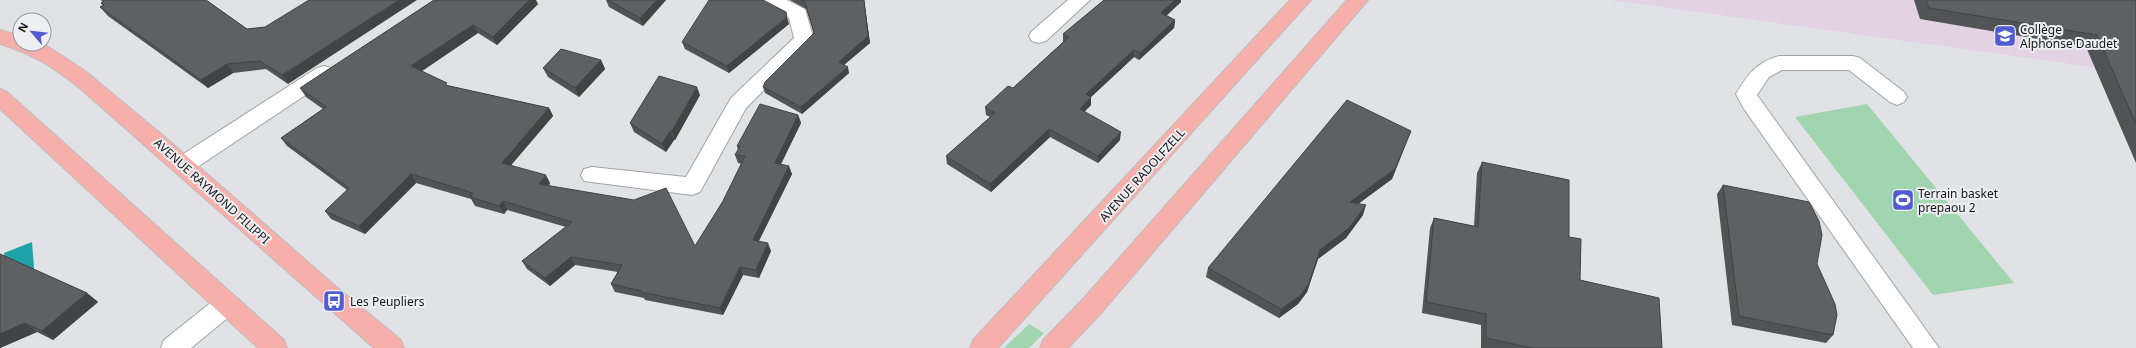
<svg xmlns="http://www.w3.org/2000/svg" width="2136" height="348" font-family="'Noto Sans',sans-serif">
	<rect width="100%" height="100%" fill="#e1e2e5"/>
	<!-- education -->
	<path fill="#e3d2e4" d="M 1611,0 L 2136,0 L 2136,73 Z"/>
	<!-- green -->
	<path fill="#a0d5b0" d="M 1867,104 L 2014,283 L 1933,295 L 1795,117 Z
		M 1029,324 L 1044,333 L 1029,348 L 1004,348 Z"/>
	<!-- water -->
	<path fill="#1da2a9" d="M 32,242 L 35,281 L 6,292 L 4,253 Z"/>
	<g fill="none" stroke-linecap="round" stroke-linejoin="round">
		<!-- minor casing -->
		<g stroke="#a2a3a6" stroke-width="2">
			<path id="minor" d="M 762,0 L 787,0 L 805,9 L 814,40 L 746,108 L 700,192 L 692,195 L 584,181 L 581,175 L 584,169 L 592,167 L 686,177 L 731,98 L 794,38 L 789,18 L 765,5 Z
				M 1068,0 L 1090,0 L 1046,41 L 1039,43 L 1032,41 L 1029,36 L 1032,31 Z
				M 1779,56 L 1853,56 L 1860,58 L 1904,92 L 1907,97 L 1904,102 L 1897,105 L 1890,102 L 1849,70 L 1782,70 L 1769,77 L 1757,95 L 1939,348 L 1913,348 L 1744,109 L 1736,94 C 1747,75 1757,62 1779,56 Z
				M 324,66 L 331,68 L 334,73 L 331,78 L 193,170 L 185,172 L 177,170 L 174,164 L 177,158 L 317,68 Z
				M 227,294 L 236,297 L 239,304 L 236,311 L 191,348 L 161,348 L 164,340 L 218,297 Z"/>
		</g>
		<!-- major casing -->
		<g stroke="#bebebe" stroke-width="2">
			<path id="major" d="M 1290,0 L 1311,0 L 998,348 L 970,348 L 973,340 Z
				M 1347,0 L 1368,0 L 1102,312 L 1068,348 L 1040,348 L 1043,340 L 1084,298 Z
				M 0,30 L 20,36 L 20,44 L 44,44 L 84,70 L 166,138 L 333,284 L 401,340 L 404,348 L 374,348 L 83,91 C 55,68 35,55 0,44 Z
				M 0,89 L 7,92 L 284,340 L 287,348 L 258,348 L 0,109 Z"/>
		</g>
		<!-- minor -->
		<use href="#minor" fill="#fff" fill-rule="evenodd"/>
		<!-- major -->
		<use href="#major" fill="#f7afac" fill-rule="evenodd"/>
	</g>
	<!-- wall -->
	<path fill="#525355" d="M 101,0 L 206,0 L 247,29 L 265,27 L 288,84 L 266,69 L 233,73 L 208,88 L 108,16 L 100,7 L 103,6 L 101,3 L 103,2 Z
		M 434,0 L 538,4 L 497,45 L 478,33 L 422,71 L 449,86 L 549,108 L 553,116 L 511,165 L 550,183 L 549,186 L 695,246 L 723,201 L 742,164 L 738,163 L 735,155 L 738,150 L 737,146 L 798,115 L 801,123 L 781,164 L 792,174 L 759,241 L 771,251 L 759,278 L 743,275 L 723,315 L 645,300 L 644,298 L 615,292 L 611,284 L 618,272 L 575,265 L 550,286 L 527,269 L 522,261 L 566,227 L 507,210 L 504,214 L 475,206 L 471,199 L 416,183 L 365,234 L 331,219 L 325,211 L 347,190 L 287,146 L 281,138 L 323,109 L 306,97 L 300,88 Z
		M 606,0 L 666,0 L 643,26 L 609,7 Z
		M 790,0 L 864,0 L 870,43 L 844,65 L 849,73 L 802,114 L 765,93 L 763,87 L 814,33 L 806,9 Z
		M 1104,0 L 1181,0 L 1181,2 L 1166,15 L 1175,20 L 1174,28 L 1139,60 L 1134,57 L 1091,97 L 1091,105 L 1084,112 L 1120,140 L 1098,163 L 1050,137 L 991,192 L 947,164 L 946,156 L 990,117 L 986,115 L 985,107 L 1013,88 L 1063,42 L 1063,34 Z
		M 1914,0 L 2136,0 L 2136,163 L 2086,47 L 1920,19 Z
		M 789,24 L 729,73 L 685,49 L 682,42 Z
		M 601,60 L 605,69 L 579,97 L 548,77 L 543,68 Z
		M 700,95 L 675,140 L 674,140 L 666,152 L 634,132 L 630,123 Z
		M 1407,141 L 1392,179 L 1358,204 L 1363,215 L 1346,238 L 1318,259 L 1307,292 L 1298,304 L 1279,318 L 1206,277 L 1208,268 Z
		M 1482,162 L 1569,237 L 1580,280 L 1662,348 L 1481,348 L 1481,325 L 1422,313 L 1430,228 L 1434,218 L 1474,226 L 1477,173 Z
		M 1723,185 L 1817,264 L 1833,335 L 1826,343 L 1732,325 L 1717,194 Z
		M 0,254 L 87,293 L 98,302 L 53,340 L 37,332 L 0,348 Z"/>
	<!-- shaded-wall -->
	<path fill="#424345" d="M 399,0 L 417,0 L 288,84 L 282,75 Z
		M 529,0 L 536,0 L 538,4 L 497,45 L 493,37 Z
		M 657,0 L 666,0 L 643,26 L 640,18 Z
		M 864,0 L 870,43 L 840,68 L 839,62 Z
		M 1175,0 L 1181,0 L 1181,2 L 1161,21 L 1161,13 Z
		M 787,17 L 789,24 L 729,73 L 727,66 Z
		M 1175,20 L 1174,28 L 1139,60 L 1140,53 Z
		M 473,25 L 478,33 L 416,75 L 411,66 Z
		M 1134,50 L 1134,57 L 1091,97 L 1091,105 L 1079,117 L 1080,109 L 1086,94 Z
		M 601,60 L 605,69 L 579,97 L 575,88 Z
		M 227,64 L 233,73 L 208,88 L 201,80 Z
		M 848,67 L 849,73 L 802,114 L 801,107 Z
		M 697,87 L 700,95 L 675,140 L 672,131 Z
		M 549,108 L 553,116 L 506,171 L 502,163 Z
		M 798,115 L 801,123 L 777,172 L 775,163 Z
		M 1049,129 L 1050,137 L 991,192 L 990,184 Z
		M 670,131 L 674,140 L 666,152 L 662,144 Z
		M 1411,131 L 1407,141 L 1392,179 L 1347,212 L 1350,202 Z
		M 1121,132 L 1120,140 L 1098,163 L 1098,156 Z
		M 789,166 L 792,174 L 755,248 L 753,240 Z
		M 411,174 L 416,183 L 365,234 L 359,226 Z
		M 546,175 L 550,183 L 544,193 L 539,184 Z
		M 503,201 L 507,210 L 504,214 L 499,206 Z
		M 1366,205 L 1363,215 L 1346,238 L 1318,259 L 1307,292 L 1298,304 L 1279,318 L 1281,309 L 1320,250 Z
		M 768,243 L 771,251 L 759,278 L 756,270 Z
		M 571,257 L 575,265 L 550,286 L 545,278 Z
		M 740,267 L 743,275 L 723,315 L 720,308 Z
		M 87,293 L 98,302 L 53,340 L 42,331 Z
		M 25,323 L 37,332 L 0,348 L 0,334 Z"/>
	<!-- building -->
	<path fill="#5f6063" stroke="#424345" d="M 105,0 L 206,0 L 247,29 L 265,27 L 309,0 L 399,0 L 282,75 L 260,61 L 227,64 L 201,80 L 100,7 L 104,5 L 101,3 Z
		M 434,0 L 529,0 L 493,37 L 473,25 L 411,66 L 447,83 L 445,85 L 549,108 L 502,163 L 546,175 L 539,184 L 634,200 L 666,188 L 695,246 L 723,201 L 745,156 L 735,155 L 740,146 L 737,146 L 760,104 L 798,115 L 775,163 L 789,166 L 753,240 L 768,243 L 756,270 L 740,267 L 720,308 L 641,292 L 642,291 L 611,284 L 622,265 L 571,257 L 545,278 L 522,261 L 572,222 L 503,201 L 499,206 L 470,197 L 473,193 L 411,174 L 359,226 L 325,211 L 349,188 L 281,138 L 326,107 L 300,88 Z
		M 608,0 L 657,0 L 640,18 Z
		M 709,0 L 763,0 L 786,12 L 787,17 L 727,66 L 682,42 Z
		M 801,0 L 864,0 L 868,36 L 839,62 L 848,67 L 801,107 L 763,87 L 765,82 L 814,33 L 805,2 Z
		M 1104,0 L 1175,0 L 1161,13 L 1175,20 L 1140,53 L 1134,50 L 1086,94 L 1091,97 L 1080,109 L 1121,132 L 1098,156 L 1049,129 L 990,184 L 946,156 L 995,113 L 985,107 L 1008,86 L 1013,88 L 1069,37 L 1063,34 Z
		M 1926,0 L 2136,0 L 2136,124 L 2097,35 L 1929,8 Z
		M 561,49 L 601,60 L 575,88 L 543,68 Z
		M 659,76 L 697,87 L 672,131 L 670,131 L 662,144 L 630,123 Z
		M 1347,100 L 1411,131 L 1395,169 L 1350,202 L 1366,205 L 1349,228 L 1320,250 L 1309,283 L 1301,295 L 1281,309 L 1208,268 Z
		M 1482,162 L 1569,180 L 1569,237 L 1581,239 L 1580,280 L 1659,298 L 1662,348 L 1532,348 L 1486,338 L 1486,314 L 1426,302 L 1434,218 L 1478,227 Z
		M 1723,185 L 1809,202 L 1819,221 L 1822,235 L 1817,264 L 1835,304 L 1837,315 L 1833,335 L 1739,316 Z
		M 0,254 L 87,293 L 42,331 L 25,323 L 0,334 Z"/>
	<!-- icons -->
	<defs>
		<g id="school-square" transform="scale(1.15)"><rect x="-9" y="-9" width="18" height="18" rx="4" fill="#515cd2" stroke="#eeeff3"/><path d="M0-5L7-2L0 1L-7-2ZM-4 1L0 2.5L4 1V4Q0 6-4 4Z" fill="#fff"/></g>
		<g id="stadium-square" transform="scale(1.15)"><rect x="-9" y="-9" width="18" height="18" rx="4" fill="#515cd2" stroke="#eeeff3"/><path d="M0-5a6.5 5 0 1 0 0 10a6.5 5 0 1 0 0-10ZM-3.5-1.8h7v3.6h-7Z" fill="#fff"/></g>
		<g id="bus-square" transform="scale(1.15)"><rect x="-9" y="-9" width="18" height="18" rx="4" fill="#515cd2" stroke="#eeeff3"/><path d="M-5-6H5V4H4V6H2V4H-2V6H-4V4H-5ZM-3.5-4V0h7V-4ZM-3.5 1.2v1.5H-2V1.2ZM2 1.2v1.5H3.5V1.2Z" fill="#fff"/></g>
	</defs>
	<g fill-rule="evenodd">
		<use href="#school-square" x="2005" y="36"/>
		<use href="#stadium-square" x="1903" y="200"/>
		<use href="#bus-square" x="334" y="301"/>
	</g>
	<g text-anchor="middle" dominant-baseline="central" stroke-width="4" stroke-linejoin="round" paint-order="stroke">
		<!-- poi labels -->
		<g font-size="12" fill="#171718" stroke="#eeeff3" text-anchor="start">
			<text x="2020" y="29">Collège<tspan x="2020" dy="14">Alphonse Daudet</tspan></text>
			<text x="1918" y="193">Terrain basket<tspan x="1918" dy="14">prepaou 2</tspan></text>
			<text x="350" y="301">Les Peupliers</text>
		</g>
		<!-- street labels -->
		<g font-size="12" fill="#171718" stroke="#eeeff3">
			<text transform="translate(1142 175) rotate(-48)">AVENUE RADOLFZELL</text>
			<text transform="translate(212 191) rotate(42)">AVENUE RAYMOND FILIPPI</text>
		</g>
	</g>
	<!-- north arrow -->
	<g transform="translate(32 32) rotate(298)"><circle r="19" fill="#eeeff3" stroke="#98999b"/>
	<path d="M0-3L7 15L0 10L-7 15Z" fill="#515cd2"/>
	<text y="-6" font-size="11" font-weight="bold" text-anchor="middle" fill="#171718">N</text>
	</g>
</svg>
